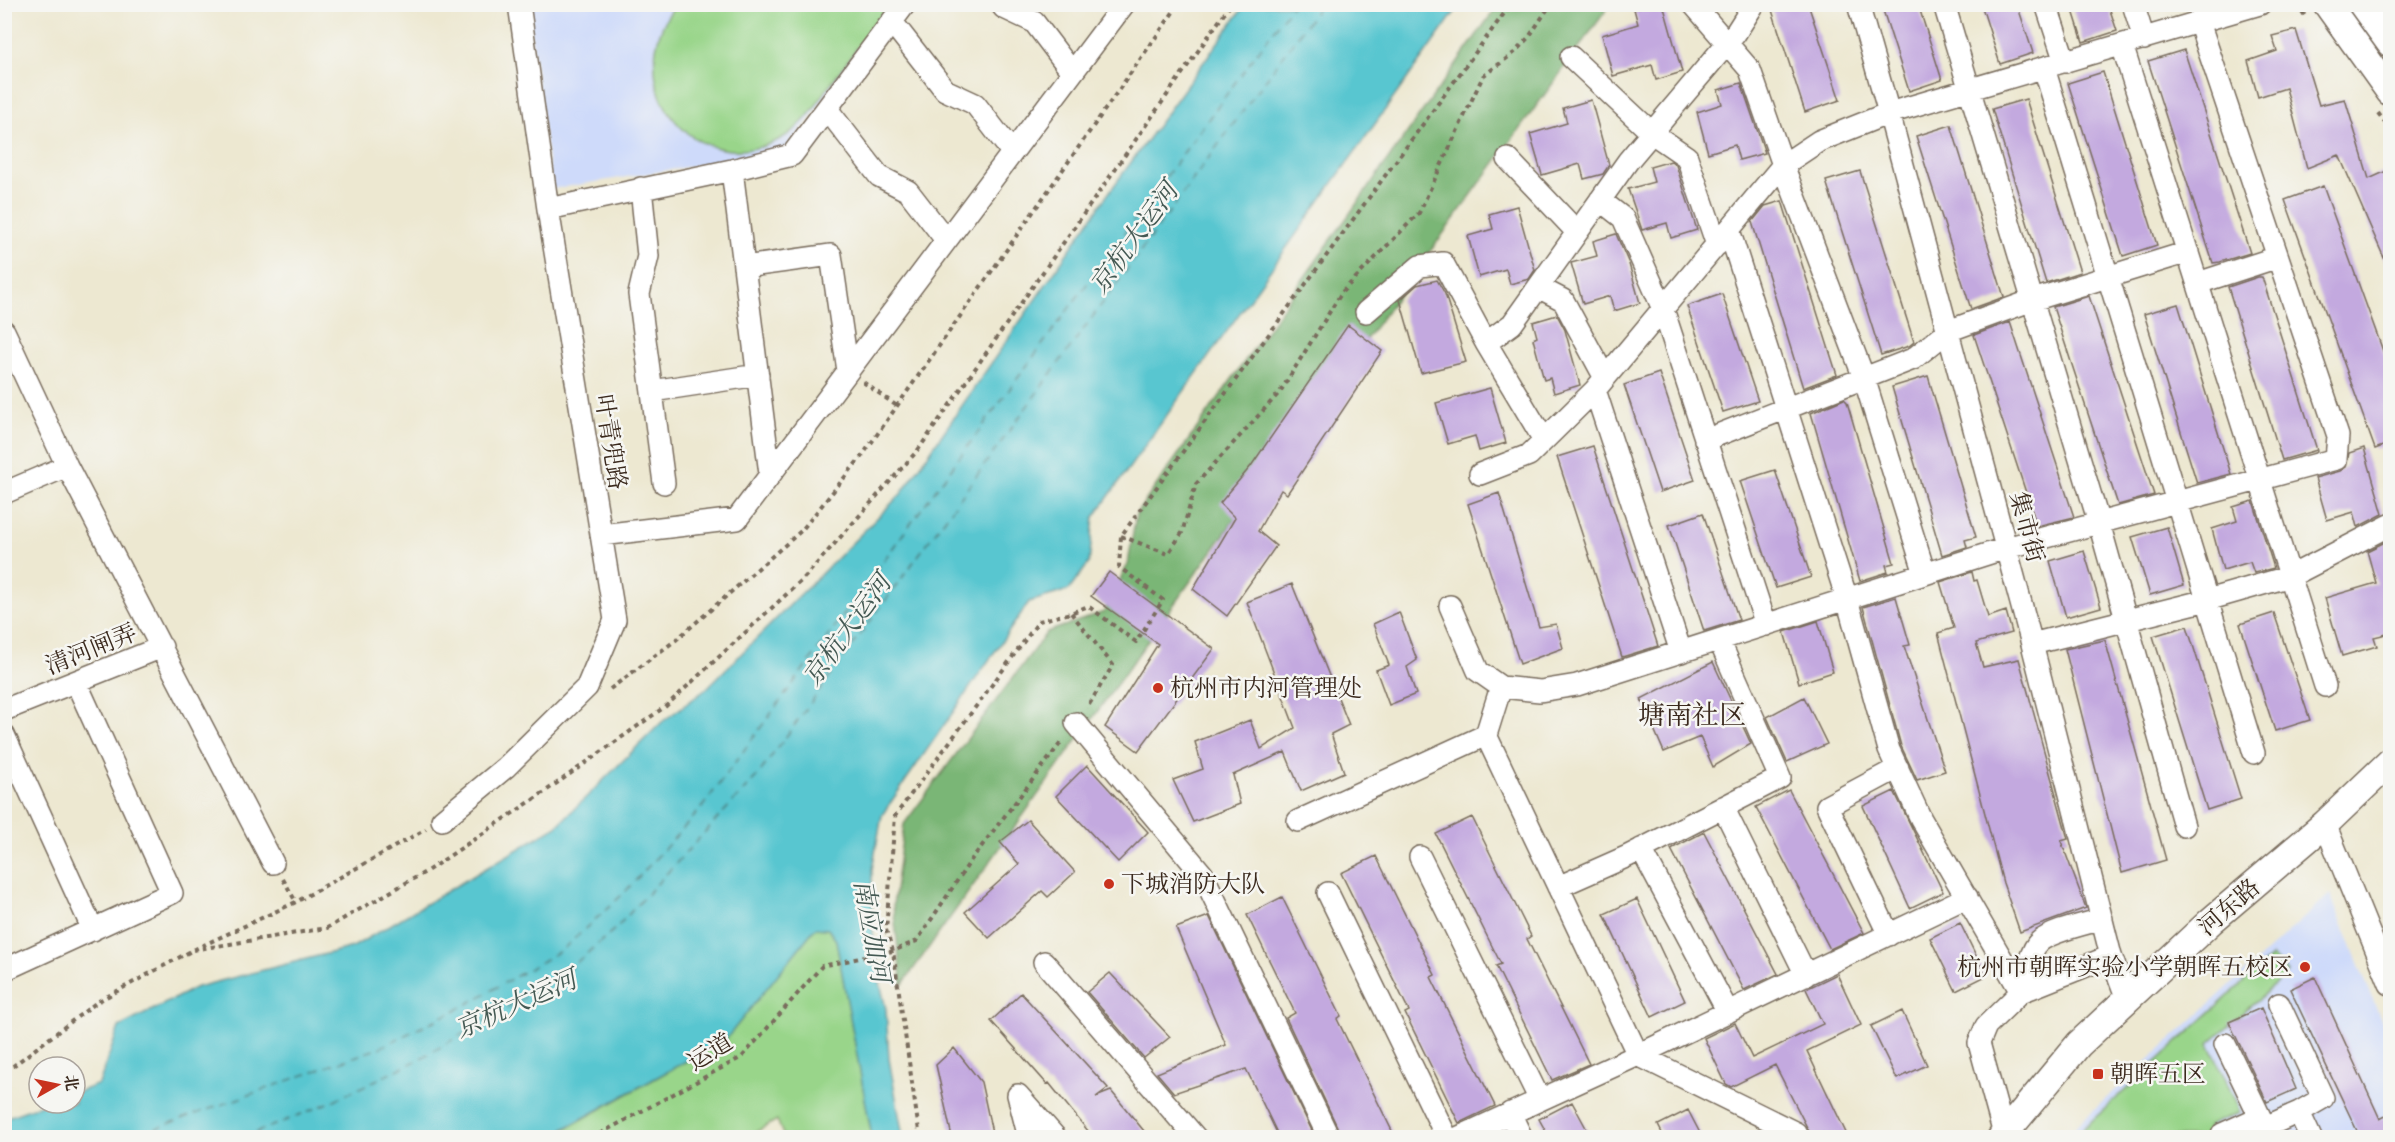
<svg xmlns="http://www.w3.org/2000/svg" width="2395" height="1142" font-family="Alegreya,'Noto Serif SC',serif">
	<rect width="100%" height="100%" fill="#f6f6f2"/>
	<filter id="ink" filterUnits="userSpaceOnUse"><feTurbulence type="fractalNoise" baseFrequency=".0167" numOctaves="2"/><feDisplacementMap in="SourceGraphic" scale="12" xChannelSelector="R" yChannelSelector="G"/><feConvolveMatrix kernelMatrix="1 2 1 2 8 2 1 2 1" color-interpolation-filters="sRGB"/></filter>
	<filter id="wash" filterUnits="userSpaceOnUse"><feTurbulence type="fractalNoise" baseFrequency=".008" numOctaves="4" result="noise"/><feDisplacementMap in="SourceGraphic" scale="24" xChannelSelector="R" yChannelSelector="G"/><feGaussianBlur stdDeviation="1.35" result="paint"/><feColorMatrix in="noise" values="0 0 0 0 0 0 0 0 0 0 0 0 0 0 0 0 0 1.4 0 .05"/><feComposite in="paint" operator="in"/></filter>
	<g filter="url(#wash)">
		<rect width="100%" height="100%" fill="#ede8d1"/>
		<!-- built -->
		<path fill="#cedafa" d="M 527,5 L 896,5 L 785,151 L 552,189 Z
			M 2330,894 L 2390,1041 L 2390,1137 L 2063,1138 Z"/>
		<!-- green -->
		<path fill="#99d58a" stroke="#6a8054" stroke-width="1.5" d="M 676,4 L 889,4 L 889,5 C 870,30 851,56 832,82 C 819,101 805,125 784,137 C 696,187 615,85 676,4 Z
			M 815,928 L 828,929 L 836,940 L 872,1137 L 784,1137 L 777,1120 L 747,1137 L 549,1138 L 726,1039 Z
			M 2272,956 L 2288,973 L 2209,1043 L 2240,1112 L 2208,1126 L 2213,1137 L 2073,1138 Z"/>
		<!-- forest -->
		<path fill="#7ab676" stroke="#5a704a" stroke-width="1.5" d="M 1498,5 L 1610,5 L 1240,512 L 902,985 L 893,905 L 904,824 L 1047,632 L 1104,612 L 1128,564 L 1136,514 Z"/>
		<!-- water -->
		<path fill="#59c6d0" stroke="#4a7877" stroke-width="1.5" d="M 1245,5 L 1460,5 L 1094,517 L 1089,563 L 1069,590 L 1029,602 L 882,815 L 872,869 L 872,925 L 879,978 L 886,1009 L 889,1059 L 903,1137 L 872,1137 L 836,940 L 828,929 L 815,928 L 726,1039 L 549,1137 L 5,1137 L 5,1118 L 46,1103 L 75,1103 L 75,1093 L 99,1084 L 119,1027 L 197,987 L 353,947 L 557,826 L 662,722 L 705,690 L 901,494 L 1108,194 Z"/>
		<g fill="none" stroke-linecap="round" stroke-linejoin="round">
			<!-- ferry -->
			<path stroke="#445953" stroke-width="1.5" stroke-dasharray="8 6" stroke-linecap="butt" d="M 129,1138 L 379,1048 L 464,1006 L 562,950 L 624,893 L 700,810 L 1293,4
				M 243,1138 L 326,1104 L 420,1059 L 561,976 L 616,928 L 758,775 L 1321,4"/>
		</g>
		<g id="blocks">
			<!-- building -->
			<path fill="#c3a9df" d="M 1651,4 L 1663,4 L 1682,72 L 1656,80 L 1652,65 L 1613,76 L 1602,35 L 1638,24 L 1634,9 Z
				M 1770,4 L 1808,4 L 1840,100 L 1805,112 Z
				M 1881,4 L 1918,4 L 1942,80 L 1909,91 Z
				M 1981,4 L 2017,4 L 2033,53 L 2000,64 Z
				M 2071,4 L 2108,4 L 2117,31 L 2083,42 Z
				M 2296,30 L 2319,105 L 2345,99 L 2369,179 L 2391,169 L 2391,274 L 2339,155 L 2307,168 L 2286,88 L 2258,97 L 2248,61 L 2277,51 L 2272,36 Z
				M 2184,50 L 2250,253 L 2220,262 L 2213,263 L 2148,61 Z
				M 2103,72 L 2157,245 L 2123,256 L 2068,83 Z
				M 1741,83 L 1765,153 L 1739,160 L 1735,145 L 1708,153 L 1697,112 L 1722,104 L 1718,90 Z
				M 2026,99 L 2080,272 L 2046,283 L 1992,109 Z
				M 1591,100 L 1609,165 L 1603,174 L 1584,179 L 1580,164 L 1542,175 L 1530,134 L 1567,123 L 1563,108 Z
				M 1951,125 L 2004,297 L 1971,309 L 1916,136 Z
				M 1671,161 L 1676,165 L 1697,230 L 1671,238 L 1667,223 L 1642,230 L 1628,189 L 1654,182 L 1650,167 Z
				M 1860,171 L 1914,342 L 1909,346 L 1881,355 L 1826,181 Z
				M 2323,186 L 2391,373 L 2391,443 L 2375,449 L 2285,200 Z
				M 1782,201 L 1837,375 L 1803,388 L 1752,222 L 1765,206 Z
				M 1517,206 L 1535,270 L 1529,279 L 1510,284 L 1506,269 L 1479,277 L 1468,236 L 1493,229 L 1489,214 Z
				M 1616,234 L 1629,264 L 1640,303 L 1614,311 L 1610,296 L 1583,304 L 1571,263 L 1597,256 L 1593,241 Z
				M 2258,277 L 2262,277 L 2317,450 L 2282,460 L 2228,287 Z
				M 1437,280 L 1445,294 L 1466,362 L 1421,373 L 1400,300 L 1417,285 Z
				M 1722,294 L 1758,401 L 1723,412 L 1687,306 Z
				M 2089,296 L 2154,495 L 2118,505 L 2053,307 Z
				M 2178,304 L 2231,474 L 2197,483 L 2144,314 Z
				M 1557,315 L 1565,330 L 1580,385 L 1554,393 L 1550,378 L 1544,380 L 1533,339 L 1537,337 L 1533,322 Z
				M 2010,322 L 2074,517 L 2037,526 L 1974,335 Z
				M 1348,325 L 1382,351 L 1287,494 L 1281,490 L 1258,531 L 1276,546 L 1227,616 L 1193,589 L 1235,518 L 1220,503 L 1251,466 Z
				M 1659,373 L 1695,480 L 1660,492 L 1624,385 Z
				M 1928,376 L 1976,537 L 1965,540 L 1967,547 L 1942,555 L 1892,387 Z
				M 1490,388 L 1506,443 L 1479,451 L 1475,436 L 1448,444 L 1436,403 Z
				M 1844,399 L 1847,402 L 1894,563 L 1886,565 L 1888,572 L 1860,581 L 1811,413 Z
				M 1593,446 L 1658,646 L 1622,657 L 1557,457 Z
				M 2364,448 L 2383,514 L 2358,527 L 2354,512 L 2327,520 L 2315,478 L 2340,471 L 2346,467 L 2349,453 Z
				M 1775,470 L 1811,577 L 1776,588 L 1740,481 Z
				M 1499,493 L 1539,627 L 1556,624 L 1563,648 L 1520,664 L 1468,504 Z
				M 2253,501 L 2274,568 L 2254,573 L 2250,562 L 2223,570 L 2212,529 L 2237,521 L 2233,507 Z
				M 1703,513 L 1739,620 L 1704,631 L 1669,525 Z
				M 2167,527 L 2184,585 L 2150,595 L 2132,537 Z
				M 2389,540 L 2391,633 L 2374,637 L 2377,646 L 2342,656 L 2325,598 L 2376,583 L 2367,551 Z
				M 2084,551 L 2101,607 L 2066,617 L 2050,561 Z
				M 1109,572 L 1214,649 L 1138,751 L 1105,727 L 1158,644 L 1091,596 Z
				M 1972,572 L 1974,581 L 1977,580 L 1988,617 L 2006,611 L 2012,633 L 1976,643 L 1983,667 L 2019,659 L 2068,839 L 2061,841 L 2086,908 L 2020,932 L 2003,883 L 1938,633 L 1954,628 L 1940,582 Z
				M 1292,584 L 1349,725 L 1331,734 L 1344,772 L 1301,791 L 1285,752 L 1233,775 L 1240,804 L 1193,822 L 1173,780 L 1203,769 L 1195,742 L 1250,720 L 1261,749 L 1295,728 L 1247,602 Z
				M 1896,597 L 1910,645 L 1904,646 L 1945,771 L 1917,780 L 1901,746 L 1863,607 Z
				M 1399,612 L 1417,660 L 1407,667 L 1416,694 L 1389,705 L 1376,670 L 1389,665 L 1373,624 Z
				M 2274,613 L 2310,720 L 2275,731 L 2240,624 Z
				M 1818,621 L 1833,672 L 1799,683 L 1784,632 Z
				M 2187,626 L 2241,799 L 2207,810 L 2153,636 Z
				M 2105,640 L 2166,860 L 2122,873 L 2065,649 Z
				M 1713,662 L 1751,744 L 1713,767 L 1700,737 L 1664,752 L 1641,699 Z
				M 1804,697 L 1827,744 L 1787,762 L 1767,717 Z
				M 1087,765 L 1148,832 L 1118,862 L 1056,796 Z
				M 1789,790 L 1864,933 L 1830,949 L 1756,807 Z
				M 1894,791 L 1943,892 L 1910,908 L 1863,806 Z
				M 1472,817 L 1531,936 L 1527,939 L 1589,1064 L 1552,1080 L 1496,966 L 1501,964 L 1436,834 Z
				M 1028,820 L 1075,872 L 1048,897 L 1042,891 L 989,938 L 965,912 L 1019,864 L 1000,842 Z
				M 1704,832 L 1778,974 L 1744,990 L 1671,849 Z
				M 1376,856 L 1435,975 L 1431,977 L 1495,1106 L 1459,1123 L 1405,1013 L 1409,1011 L 1341,873 Z
				M 1282,897 L 1341,1016 L 1337,1019 L 1395,1137 L 1342,1137 L 1286,1018 L 1295,1013 L 1247,915 Z
				M 1637,899 L 1685,1001 L 1652,1017 L 1604,914 Z
				M 1209,916 L 1315,1137 L 1279,1137 L 1246,1069 L 1174,1093 L 1157,1073 L 1226,1045 L 1176,928 Z
				M 1960,923 L 1986,976 L 1956,991 L 1930,938 Z
				M 1110,973 L 1170,1037 L 1144,1058 L 1087,992 Z
				M 1837,974 L 1861,1025 L 1807,1051 L 1848,1137 L 1812,1137 L 1775,1065 L 1731,1087 L 1726,1084 L 1704,1038 L 1735,1023 L 1752,1058 L 1823,1024 L 1806,989 Z
				M 2315,977 L 2380,1119 L 2391,1113 L 2391,1137 L 2351,1137 L 2358,1133 L 2290,989 Z
				M 1021,993 L 1108,1088 L 1096,1097 L 1111,1091 L 1149,1137 L 1093,1137 L 1049,1083 L 1047,1084 L 991,1021 Z
				M 2261,1008 L 2296,1089 L 2267,1102 L 2229,1022 Z
				M 1902,1011 L 1927,1065 L 1897,1079 L 1871,1026 Z
				M 954,1048 L 981,1082 L 993,1137 L 952,1137 L 936,1065 Z
				M 1572,1102 L 1591,1137 L 1549,1137 L 1539,1119 Z
				M 1688,1110 L 1702,1137 L 1664,1137 L 1658,1125 Z"/>
		</g>
	</g>
	<g filter="url(#ink)">
		<use href="#blocks" fill-opacity="0" stroke="#796c5d" stroke-width="1.5"/>
		<g fill="none" stroke-linecap="round" stroke-linejoin="round">
			<!-- minor casing -->
			<g stroke="#796c5d" stroke-width="24">
				<path id="minor" d="M 1001,4 L 1004,8 L 1034,22 L 1072,72
					M 1693,4 L 1750,70 L 1783,165 L 1864,378 L 1925,574
					M 1858,4 L 1889,113 L 2032,644 L 2111,956 L 2127,999
					M 1944,4 L 2099,523 L 2184,826
					M 2046,4 L 2065,62
					M 2133,4 L 2144,39
					M 892,22 L 945,90 L 975,104 L 1012,152
					M 2122,45 L 2325,686
					M 1571,57 L 1652,133 L 1687,157 L 1717,245
					M 2044,68 L 2254,753
					M 827,109 L 879,176 L 908,191 L 946,240
					M 1508,159 L 1577,232
					M 732,170 L 770,474
					M 641,188 L 648,256 L 639,294 L 664,483
					M 1600,200 L 1623,218 L 1663,309 L 1766,625
					M 548,209 L 732,170 L 792,155 L 905,4
					M 1729,230 L 1847,599 L 1889,750 L 1921,819 L 2021,992
					M 744,267 L 831,255 L 848,371
					M 2198,283 L 2278,257
					M 1538,287 L 1563,300 L 1605,378
					M 1366,312 L 1420,266 L 1443,263 L 1486,343 L 1544,440
					M 4,331 L 67,466 L 273,863
					M 1486,343 L 1512,324 L 1628,161 L 1735,34 L 1754,4
					M 1595,390 L 1681,652
					M 652,391 L 758,375
					M 1705,440 L 1913,359 L 1948,331 L 2033,300 L 2188,252
					M 1480,474 L 1529,455 L 1595,390 L 1783,165 L 1819,141 L 1889,113 L 2260,4
					M 4,493 L 67,466
					M 601,535 L 737,519 L 1124,4
					M 1450,606 L 1478,671 L 1501,687 L 1540,691 L 1577,685 L 2006,548 L 2336,459 L 2338,436 L 2199,22
					M 2032,644 L 2207,600 L 2291,576 L 2390,525
					M 1501,687 L 1486,735 L 1638,1055 L 1796,1133 L 1799,1138
					M 4,710 L 162,647
					M 1076,723 L 1203,875 L 1329,1138
					M 4,735 L 93,930
					M 1723,807 L 1806,975
					M 442,820 L 506,767 L 587,687 L 615,620 L 548,209 L 519,4
					M 1298,821 L 1486,735
					M 2325,824 L 2390,984
					M 1641,849 L 1728,1012
					M 1420,857 L 1540,1100
					M 1558,887 L 1628,856 L 1780,778 L 1719,640
					M 1328,893 L 1447,1138
					M 1889,935 L 1827,806 L 1898,768
					M 1044,962 L 1196,1138
					M 4,970 L 172,893 L 76,682
					M 2021,992 C 2024,980 2030,950 2039,942 C 2051,931 2086,924 2102,919
					M 2279,1004 L 2323,1098 L 2299,1112 L 2311,1138
					M 2225,1044 L 2265,1127 L 2299,1112
					M 1510,1113 L 1522,1138
					M 1029,1138 L 1018,1095 L 1056,1138
					M 1457,1138 L 1638,1055 L 1967,897
					M 2005,1138 L 1979,1043 L 1986,1026 L 2021,992 L 2111,956
					M 2223,1138 L 2222,1134 L 2260,1117"/>
			</g>
			<!-- major casing -->
			<g stroke="#796c5d" stroke-width="30">
				<path id="major" d="M 2327,4 L 2390,92
					M 2362,4 L 2390,43
					M 2001,1138 L 2079,1044 L 2211,921 L 2325,824 L 2390,762"/>
			</g>
			<!-- path -->
			<path stroke="#796c5d" stroke-width="4" stroke-dasharray="4.5 4.5" stroke-linecap="butt" d="M 2297,4 L 2305,16
				M 2378,113 L 2390,129
				M 863,382 L 897,406
				M 1121,536 L 1168,554 L 1182,533 L 1196,484 L 1280,392 L 1342,292 L 1419,213 L 1483,76 L 1514,53 L 1529,37 L 1551,4
				M 1071,613 L 1113,665 L 1087,708
				M 610,689 L 676,640 L 801,531 L 862,456 L 1179,4
				M 283,879 L 296,902
				M 193,950 L 327,928 L 427,871 L 543,793 L 666,706 L 804,578 L 918,450 L 1231,4
				M 4,1069 L 13,1066 L 97,1002 L 193,950 L 296,902 L 426,829
				M 592,1138 L 742,1057 L 822,966 L 893,951 L 917,941 L 971,860 L 1063,740
				M 920,1138 L 893,951 L 886,930 L 895,816 L 1039,621 L 1071,613 L 1088,606 L 1136,642 L 1163,600 L 1119,567 L 1121,536 L 1511,4"/>
			<!-- minor -->
			<use href="#minor" stroke="#fff" stroke-width="21"/>
			<!-- major -->
			<use href="#major" stroke="#fff" stroke-width="27"/>
		</g>
	</g>
	<!-- markers -->
	<g fill="#c8321e" stroke="#f6f6f2" stroke-width="2">
		<circle cx="1158" cy="688" r="6"/>
		<circle cx="1109" cy="884" r="6"/>
		<circle cx="2305" cy="967" r="6"/>
		<rect x="2092" y="1068" width="12" height="12" rx="3"/>
	</g>
	<g text-anchor="middle" dominant-baseline="central" stroke-width="5" stroke-linejoin="round" paint-order="stroke">
		<!-- street labels -->
		<g font-size="24" fill="#3b2a1e" stroke="#f6f6f2">
			<text transform="translate(611 442) rotate(81)">叶青兜路</text>
			<text transform="translate(2027 527) rotate(75)">集市街</text>
			<text transform="translate(91 649) rotate(-22)">清河闸弄</text>
			<text transform="translate(2229 907) rotate(-41)">河东路</text>
			<text transform="translate(710 1052) rotate(-32)">运道</text>
		</g>
		<!-- poi labels -->
		<g font-size="24" fill="#3b2a1e" stroke="#f6f6f2" text-anchor="start">
			<text x="1170" y="688">杭州市内河管理处</text>
			<text x="1121" y="884">下城消防大队</text>
			<text x="2293" y="967" text-anchor="end">杭州市朝晖实验小学朝晖五校区</text>
			<text x="2110" y="1074">朝晖五区</text>
		</g>
		<!-- water labels -->
		<g font-size="26" font-style="italic" fill="#445953" stroke="#f6f6f2">
			<text transform="translate(1134 238) rotate(-54)">京杭大运河</text>
			<text transform="translate(847 630) rotate(-54)">京杭大运河</text>
			<text transform="translate(872 931) rotate(80)">南应加河</text>
			<text transform="translate(516 1004) rotate(-24)">京杭大运河</text>
		</g>
		<!-- quarter labels -->
		<g font-size="27" fill="#3b2a1e" stroke="#f6f6f2">
			<text x="1692" y="715">塘南社区</text>
		</g>
	</g>
	<!-- margin -->
	<rect width="2395" height="1142" fill="none" stroke="#f6f6f2" stroke-width="24"/>
	<!-- north arrow -->
	<g transform="translate(57 1085) rotate(81)"><circle r="28" fill="#f6f6f2" stroke="#aba49d" stroke-width="1.5"/>
	<path d="M0-4.5L10 22L0 15L-10 22Z" fill="#c8321e"/>
	<text y="-9" font-size="16" font-weight="bold" text-anchor="middle" fill="#3b2a1e">北</text>
	</g>
</svg>
